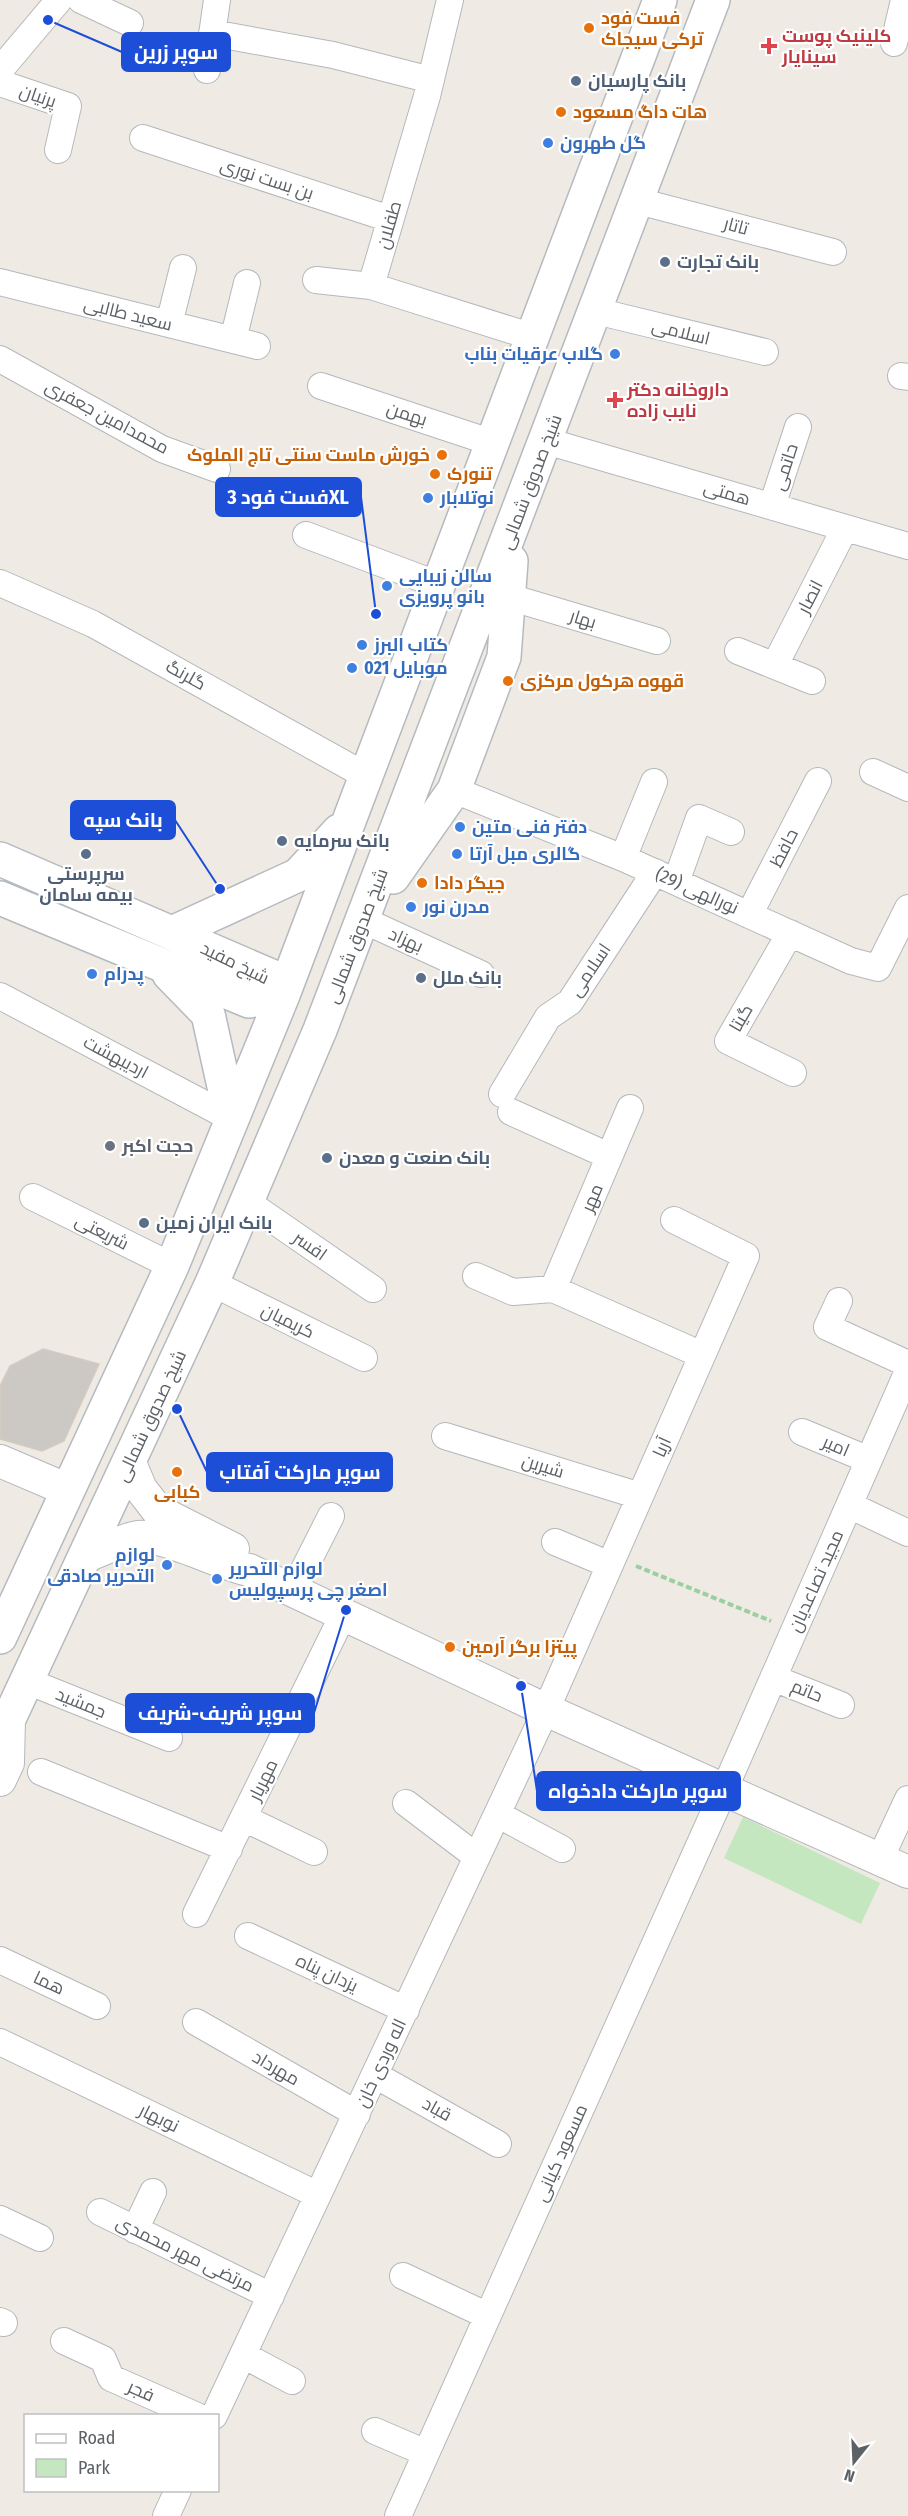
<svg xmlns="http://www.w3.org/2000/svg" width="908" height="2516" font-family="'Fira Sans Condensed',Cairo,sans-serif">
	<rect width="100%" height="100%" fill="#efebe4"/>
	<!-- green -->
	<path fill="#c5e7bf" d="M 743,1817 L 880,1883 L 861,1924 L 724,1858 Z"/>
	<!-- building -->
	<path fill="#ccc8c3" stroke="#d4cbc2" stroke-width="1.5" d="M 43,1349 L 99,1364 L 64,1441 L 42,1451 L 0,1439 L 0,1386 L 10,1366 Z"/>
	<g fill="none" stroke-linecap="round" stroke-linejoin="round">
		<!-- minor casing -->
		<g stroke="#b4b8bb" stroke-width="28">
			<path id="minor" d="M 81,0 L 130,23
				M 450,0 L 427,96 L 371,286 L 533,337
				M 212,33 L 333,55 L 431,80
				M 894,43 L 904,0
				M 0,70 L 59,0
				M 207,70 L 217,0
				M 0,83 L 68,106 L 58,150
				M 143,138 L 390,219
				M 638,201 L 833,252
				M 316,280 L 371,286
				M 0,282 L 257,346
				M 596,311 L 765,352
				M 169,324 L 183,268
				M 233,340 L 247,283
				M 0,359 L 162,449 L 217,469
				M 901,376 L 908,377
				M 321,386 L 493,443
				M 546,441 L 908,546
				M 772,506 L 798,427
				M 306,535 L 439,585
				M 0,583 L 93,624 L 368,777
				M 509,597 L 657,641
				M 738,651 L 812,681
				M 775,665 L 845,528
				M 873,772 L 908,788
				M 454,790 L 623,858 L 851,961 L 878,968 L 908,908
				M 623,858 L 654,782
				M 676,882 L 699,818 L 731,832
				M 749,915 L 818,781
				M 363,920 L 481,974
				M 790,933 L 728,1041 L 793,1073
				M 0,996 L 231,1118
				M 502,1094 L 548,1017 L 570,1002 L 655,872
				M 511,1112 L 609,1156
				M 33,1197 L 172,1266
				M 247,1202 L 373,1289
				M 476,1276 L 513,1292 L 553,1289 L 702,1355
				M 212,1283 L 364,1358
				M 553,1289 L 630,1108
				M 839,1301 L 827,1327 L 908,1364
				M 802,1432 L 869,1460
				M 445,1436 L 640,1496
				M 849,1505 L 908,1533
				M 555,1542 L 610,1565
				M 293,1591 L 331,1516
				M 773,1678 L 841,1705
				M 27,1681 L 169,1738
				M 41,1772 L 229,1849
				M 406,1803 L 477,1857
				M 497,1814 L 562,1849
				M 244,1818 L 314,1852
				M 880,1859 L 908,1799
				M 196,1914 L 344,1613
				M 248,1936 L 406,2010
				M 0,1960 L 97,2006
				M 196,2022 L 357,2114
				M 0,2042 L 318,2195
				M 375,2075 L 498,2144
				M 100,2212 L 271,2296
				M 0,2219 L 40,2238
				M 135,2230 L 153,2192
				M 403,2276 L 488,2316
				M 0,2321 L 4,2323
				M 64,2341 L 103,2359 L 111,2378 L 197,2416
				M 243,2355 L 292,2381
				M 214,2416 L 546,1710 L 746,1256 L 674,1220
				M 375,2431 L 426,2453
				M 166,2516 L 178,2490
				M 398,2516 L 724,1790 L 908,1371"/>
		</g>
		<!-- tertiary casing -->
		<g stroke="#b4b8bb" stroke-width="34">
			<path id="tertiary" d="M 0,1461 L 68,1490
				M 130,1463 L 141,1489 L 158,1511 L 233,1549
				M 86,1556 C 102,1550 122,1540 138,1537 C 164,1534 219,1564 249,1570 L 546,1710 L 908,1872
				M 0,1780 L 8,1763 L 9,1719"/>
		</g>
		<!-- secondary casing -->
		<g stroke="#b5babe" stroke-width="36">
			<path id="secondary" d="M 0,859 L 271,976 L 283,995
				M 393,877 L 454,790 L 504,657 L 511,561
				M 0,898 L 249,1001 L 283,995
				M 172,933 L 298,875 L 339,831
				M 169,974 L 208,1014 L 231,1118
				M 0,1637 L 172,1266 L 283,995 L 660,0
				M 0,1738 L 212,1283 L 320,1030 L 713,0"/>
		</g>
		<!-- path -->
		<path stroke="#9bcea1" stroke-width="4" stroke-dasharray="6 3" stroke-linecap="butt" d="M 636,1566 L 771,1621"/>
		<!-- minor -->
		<use href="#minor" stroke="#fff" stroke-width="26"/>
		<!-- tertiary -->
		<use href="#tertiary" stroke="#fff" stroke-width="32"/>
		<!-- secondary -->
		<use href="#secondary" stroke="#fff" stroke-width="33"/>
	</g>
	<!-- markers -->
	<g fill="#e8710a" stroke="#fff" stroke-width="2">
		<circle cx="589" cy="28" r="6"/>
		<circle cx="561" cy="112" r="6"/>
		<circle cx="442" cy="455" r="6"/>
		<circle cx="435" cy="474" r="6"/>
		<circle cx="508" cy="681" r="6"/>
		<circle cx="422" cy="883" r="6"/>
		<circle cx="177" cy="1472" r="6"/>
		<circle cx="450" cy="1647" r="6"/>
	</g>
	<g fill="#e0444e" stroke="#fff" stroke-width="2">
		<path d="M766 37h6v6h6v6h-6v6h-6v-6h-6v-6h6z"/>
		<path d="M612 391h6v6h6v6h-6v6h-6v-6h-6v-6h6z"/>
	</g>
	<g fill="#5c6f8a" stroke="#fff" stroke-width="2">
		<circle cx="576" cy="81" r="6"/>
		<circle cx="665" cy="262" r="6"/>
		<circle cx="282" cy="841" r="6"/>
		<circle cx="86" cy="854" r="6"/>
		<circle cx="421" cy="978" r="6"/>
		<circle cx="327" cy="1158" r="6"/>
		<circle cx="144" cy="1223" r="6"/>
	</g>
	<g fill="#3f7fe0" stroke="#fff" stroke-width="2">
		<circle cx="548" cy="143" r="6"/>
		<circle cx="615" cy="354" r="6"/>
		<circle cx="428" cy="498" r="6"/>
		<circle cx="387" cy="586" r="6"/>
		<circle cx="362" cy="645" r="6"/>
		<circle cx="352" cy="668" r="6"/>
		<circle cx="460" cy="827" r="6"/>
		<circle cx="457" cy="854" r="6"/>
		<circle cx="411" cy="907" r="6"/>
		<circle cx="92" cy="974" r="6"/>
		<circle cx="167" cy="1565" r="6"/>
		<circle cx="217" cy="1579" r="6"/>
	</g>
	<circle fill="#6b7280" stroke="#fff" stroke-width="2" cx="110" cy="1146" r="6"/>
	<g text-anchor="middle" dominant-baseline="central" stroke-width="4.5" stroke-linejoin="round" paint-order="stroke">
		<!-- food labels -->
		<g font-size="18" font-weight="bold" fill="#c56008" stroke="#fff" text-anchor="start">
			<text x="601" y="18">فست فود<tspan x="601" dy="21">ترکی سیجاک</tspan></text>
			<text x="573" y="112">هات داگ مسعود</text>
			<text x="430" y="455" text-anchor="end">خورش ماست سنتی تاج الملوک</text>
			<text x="447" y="474">تنورک</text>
			<text x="520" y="681">قهوه هرکول مرکزی</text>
			<text x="434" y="883">جیگر دادا</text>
			<text x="177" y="1492" text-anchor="middle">کبابی</text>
			<text x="462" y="1647">پيتزا برگر آرمين</text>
		</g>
		<!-- health labels -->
		<g font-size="18" font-weight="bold" fill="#be3a42" stroke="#fff" text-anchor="start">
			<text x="782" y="36">کلینیک پوست<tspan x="782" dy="21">سینایار</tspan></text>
			<text x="627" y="390">داروخانه دکتر<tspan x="627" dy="21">نایب زاده</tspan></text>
		</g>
		<!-- service labels -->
		<g font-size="18" font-weight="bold" fill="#4e5e75" stroke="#fff" text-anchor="start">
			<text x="588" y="81">بانک پارسیان</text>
			<text x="677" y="262">بانک تجارت</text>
			<text x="294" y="841">بانک سرمایه</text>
			<text x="86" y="874" text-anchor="middle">سرپرستی<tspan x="86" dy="21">بیمه سامان</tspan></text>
			<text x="433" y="978">بانک ملل</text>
			<text x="339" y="1158">بانک صنعت و معدن</text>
			<text x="156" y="1223">بانک ایران زمین</text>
		</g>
		<!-- street labels -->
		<g font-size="18" fill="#5c6165" stroke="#fff">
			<text transform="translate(38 96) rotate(19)">پرنیان</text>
			<text transform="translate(267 179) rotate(18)">بن بست نوری</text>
			<text transform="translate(389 225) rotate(-74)">طفلان</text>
			<text transform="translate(736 226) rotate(15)">تاتار</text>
			<text transform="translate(128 314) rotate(14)">سعید طالبی</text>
			<text transform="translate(681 332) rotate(14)">اسلامی</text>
			<text transform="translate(407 414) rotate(18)">بهمن</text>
			<text transform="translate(107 417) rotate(28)">محمدامین جعفری</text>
			<text transform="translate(785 467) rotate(-72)">حاتمی</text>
			<text transform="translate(531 482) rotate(-69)">شیخ صدوق شمالی</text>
			<text transform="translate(727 493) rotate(16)">همتی</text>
			<text transform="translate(810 597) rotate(-63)">انصار</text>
			<text transform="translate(583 619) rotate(17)">بهار</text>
			<text transform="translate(186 675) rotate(29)">گلرنگ</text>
			<text transform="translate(784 848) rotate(-63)">حافظ</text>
			<text transform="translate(697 891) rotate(24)">نورالهی (29)</text>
			<text transform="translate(357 936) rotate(-69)">شیخ صدوق شمالی</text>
			<text transform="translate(406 940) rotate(24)">بهزاد</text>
			<text transform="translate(235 963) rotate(26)">شیخ مفید</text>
			<text transform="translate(590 970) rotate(-56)">اسلامی</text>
			<text transform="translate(741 1018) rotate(-60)">گیتا</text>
			<text transform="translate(116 1057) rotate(28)">اردیبهشت</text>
			<text transform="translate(592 1198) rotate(-67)">مهر</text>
			<text transform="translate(102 1232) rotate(27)">شریعتی</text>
			<text transform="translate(310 1246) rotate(35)">افسر</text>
			<text transform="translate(288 1321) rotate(26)">کریمیان</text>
			<text transform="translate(151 1416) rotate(-65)">شیخ صدوق شمالی</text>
			<text transform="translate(836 1446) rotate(23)">امیر</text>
			<text transform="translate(662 1447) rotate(-66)">آریا</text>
			<text transform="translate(543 1466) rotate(17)">شیرین</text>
			<text transform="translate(816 1581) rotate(-66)">مجید تصاعدیان</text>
			<text transform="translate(807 1691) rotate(22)">حاتم</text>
			<text transform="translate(81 1703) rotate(22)">جمشید</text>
			<text transform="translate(263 1780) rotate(-64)">مهریار</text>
			<text transform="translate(327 1973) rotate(25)">یزدان پناه</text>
			<text transform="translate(49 1983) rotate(25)">هما</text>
			<text transform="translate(381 2063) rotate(-65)">اله وردی خان</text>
			<text transform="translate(276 2068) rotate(30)">مهرداد</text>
			<text transform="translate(437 2109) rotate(29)">قباد</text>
			<text transform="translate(159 2118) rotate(26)">نوبهار</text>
			<text transform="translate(561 2153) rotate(-66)">مسعود کیانی</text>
			<text transform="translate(185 2254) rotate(26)">مرتضی مهر محمدی</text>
			<text transform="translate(141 2391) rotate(24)">فجر</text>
		</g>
		<!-- shop labels -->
		<g font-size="18" font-weight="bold" fill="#366cbe" stroke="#fff" text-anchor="start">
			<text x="560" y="143">گل طهرون</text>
			<text x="603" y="354" text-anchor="end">گلاب عرقیات بناب</text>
			<text x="440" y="498">نوتلابار</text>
			<text x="399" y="576">سالن زیبایی<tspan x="399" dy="21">بانو پرویزی</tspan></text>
			<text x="374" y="645">کتاب البرز</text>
			<text x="364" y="668">موبایل 021</text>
			<text x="472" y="827">دفتر فنی متین</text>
			<text x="469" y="854">گالری مبل آرتا</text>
			<text x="423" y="907">مدرن نور</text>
			<text x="104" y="974">پدرام</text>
			<text x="155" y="1555" text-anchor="end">لوازم<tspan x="155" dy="21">التحریر صادقی</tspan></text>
			<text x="229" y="1569">لوازم التحریر<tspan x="229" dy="21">اصغر چی پرسپولیس</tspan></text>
		</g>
		<!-- worship labels -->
		<g font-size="18" font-weight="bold" fill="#5b616d" stroke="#fff" text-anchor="start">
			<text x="122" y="1146">حجت اکبر</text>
		</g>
	</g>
	<!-- callouts -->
	<path fill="none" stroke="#1d4ed8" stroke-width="2" d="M48 20L122 52M376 614L361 497M220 889L175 820M177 1409L207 1472M346 1610L314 1713M521 1686L537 1791"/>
	<g fill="#1d4ed8" stroke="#fff" stroke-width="2">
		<circle cx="48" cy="20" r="6"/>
		<circle cx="376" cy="614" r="6"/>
		<circle cx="220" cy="889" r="6"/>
		<circle cx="177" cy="1409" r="6"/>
		<circle cx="346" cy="1610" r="6"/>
		<circle cx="521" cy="1686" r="6"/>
	</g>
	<g fill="#1d4ed8" stroke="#1d4ed8" stroke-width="2">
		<rect x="122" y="33" width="108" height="38" rx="6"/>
		<rect x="216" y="478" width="145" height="38" rx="6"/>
		<rect x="71" y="801" width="104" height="38" rx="6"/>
		<rect x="207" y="1453" width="185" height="38" rx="6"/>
		<rect x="126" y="1694" width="188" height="38" rx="6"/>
		<rect x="537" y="1772" width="203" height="38" rx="6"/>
	</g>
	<g font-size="20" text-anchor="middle" font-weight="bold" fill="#fff">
		<text x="176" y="59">سوپر زرین</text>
		<text x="288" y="504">فست فود 3XL</text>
		<text x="123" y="827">بانک سپه</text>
		<text x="300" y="1479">سوپر مارکت آفتاب</text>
		<text x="220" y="1720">سوپر شریف-شریف</text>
		<text x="638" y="1798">سوپر مارکت دادخواه</text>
	</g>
	<!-- legend -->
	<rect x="24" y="2414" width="195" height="78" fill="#ffffff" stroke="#bec0c1" stroke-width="1.5"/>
	<rect x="36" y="2434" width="30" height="9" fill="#ffffff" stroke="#bec0c1" stroke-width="1.5"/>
	<text x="78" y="2444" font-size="18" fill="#5c6165">Road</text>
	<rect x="36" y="2459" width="30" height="18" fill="#c5e7bf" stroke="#bec0c1" stroke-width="1.5"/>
	<text x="78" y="2474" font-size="18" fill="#5c6165">Park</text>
	<!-- north arrow -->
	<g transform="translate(854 2462) rotate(198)" stroke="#ffffff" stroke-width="4.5" paint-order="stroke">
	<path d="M0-4.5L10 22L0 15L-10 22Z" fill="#5c6165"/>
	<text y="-9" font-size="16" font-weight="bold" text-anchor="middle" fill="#5c6165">N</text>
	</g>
</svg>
